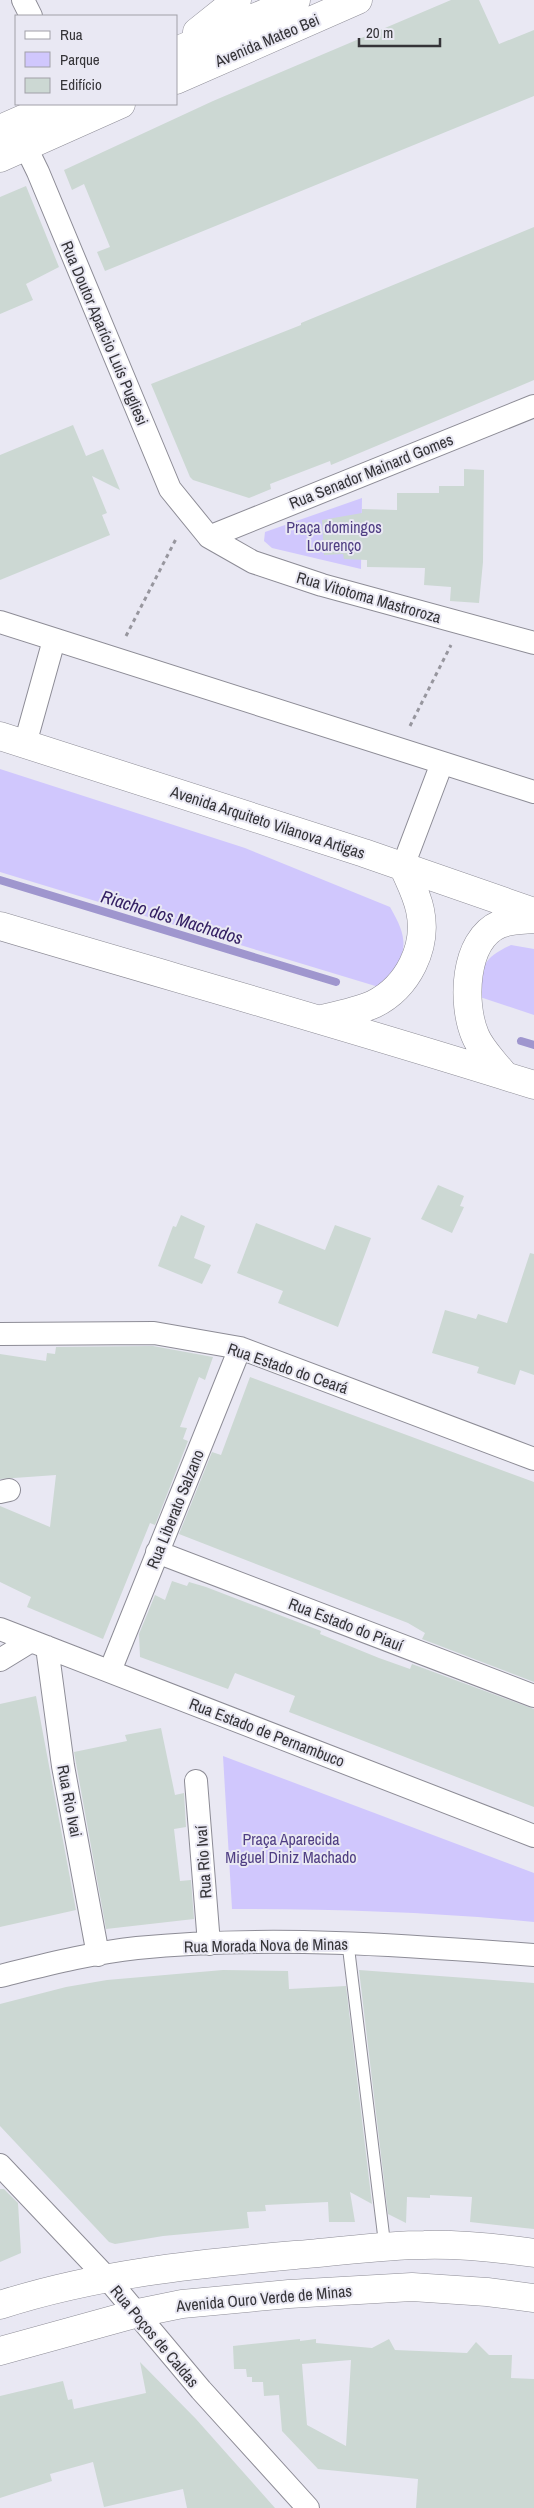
<svg xmlns="http://www.w3.org/2000/svg" width="534" height="2508" font-family="'Archivo Narrow',sans-serif">
	<rect width="100%" height="100%" fill="#e9e8f3"/>
	<!-- green -->
	<path fill="#d0c7fd" d="M 362,498 L 361,569 L 272,548 L 264,541 L 265,532 Z
		M 0,769 L 245,848 L 390,907 C 411,943 407,954 382,988 L 0,872 Z
		M 511,945 L 534,949 L 534,1015 L 474,995 C 483,967 482,958 511,945 Z
		M 223,1756 L 534,1873 L 534,1922 C 433,1912 333,1909 232,1909 Z"/>
	<g fill="none" stroke-linecap="round" stroke-linejoin="round">
		<!-- stream -->
		<path stroke="#9f96ce" stroke-width="8" d="M 0,880 L 336,982
			M 521,1041 L 534,1045"/>
	</g>
	<!-- building -->
	<path fill="#ccd8d3" fill-rule="evenodd" d="M 451,0 L 479,0 L 499,44 L 534,30 L 534,96 L 105,271 L 97,252 L 110,247 L 84,184 L 72,190 L 64,170 L 213,101 Z
		M 26,186 L 59,267 L 26,284 L 33,300 L 0,314 L 0,197 Z
		M 534,227 L 534,380 L 331,465 L 330,461 L 270,484 L 271,489 L 249,498 L 193,480 L 190,477 L 151,384 L 301,325 L 301,323 Z
		M 73,425 L 86,456 L 103,449 L 120,490 L 92,476 L 107,513 L 102,515 L 110,535 L 0,580 L 0,455 Z
		M 464,469 L 484,470 L 483,562 L 479,603 L 450,601 L 451,587 L 424,585 L 425,568 L 367,567 L 367,560 L 344,559 L 343,554 L 324,555 L 322,520 L 362,513 L 362,509 L 397,510 L 397,493 L 439,493 L 439,486 L 464,486 Z
		M 438,1185 L 464,1196 L 460,1206 L 464,1207 L 452,1233 L 421,1219 Z
		M 181,1215 L 205,1226 L 194,1258 L 211,1265 L 202,1284 L 158,1266 L 173,1226 L 176,1227 Z
		M 256,1223 L 325,1250 L 335,1225 L 371,1238 L 338,1327 L 278,1303 L 283,1291 L 237,1273 Z
		M 530,1253 L 534,1254 L 534,1375 L 520,1370 L 515,1385 L 477,1373 L 479,1367 L 432,1353 L 445,1310 L 476,1319 L 478,1314 L 507,1323 Z
		M 153,1346 L 213,1357 L 205,1380 L 199,1377 L 180,1427 L 187,1428 L 183,1439 L 188,1441 L 155,1525 L 150,1523 L 103,1639 L 27,1607 L 31,1597 L 0,1582 L 0,1506 L 50,1527 L 56,1475 L 0,1479 L 0,1354 L 46,1361 L 47,1353 L 55,1354 L 56,1347 Z
		M 250,1377 L 534,1482 L 534,1682 L 422,1639 L 425,1633 L 408,1623 L 179,1534 L 212,1452 L 221,1455 Z
		M 172,1581 L 187,1586 L 189,1582 L 206,1587 L 321,1631 L 320,1634 L 379,1658 L 410,1669 L 412,1664 L 534,1709 L 534,1807 L 289,1712 L 295,1696 L 235,1673 L 228,1689 L 140,1657 L 139,1634 L 155,1595 L 165,1600 Z
		M 36,1696 L 76,1910 L 0,1927 L 0,1704 Z
		M 161,1728 L 175,1795 L 184,1793 L 186,1827 L 174,1829 L 180,1881 L 191,1880 L 194,1919 L 106,1929 L 74,1752 L 127,1741 L 125,1735 Z
		M 223,1970 L 288,1971 L 289,1989 L 346,1986 L 372,2204 L 350,2192 L 355,2222 L 329,2222 L 328,2202 L 265,2205 L 266,2211 L 247,2212 L 249,2228 L 163,2236 L 115,2244 L 109,2242 L 0,2126 L 0,2004 L 66,1987 L 107,1980 Z
		M 359,1970 L 534,1983 L 534,2229 L 470,2222 L 472,2197 L 430,2195 L 430,2198 L 407,2197 L 406,2223 L 388,2214 Z
		M 0,2189 L 4,2189 L 18,2203 L 21,2253 L 0,2262 Z
		M 300,2339 L 300,2341 L 316,2339 L 316,2343 L 372,2348 L 389,2339 L 395,2350 L 467,2353 L 476,2342 L 489,2355 L 512,2355 L 511,2378 L 534,2379 L 534,2508 L 416,2508 L 418,2479 L 318,2469 L 282,2431 L 279,2395 L 264,2396 L 263,2382 L 252,2382 L 252,2377 L 247,2377 L 246,2369 L 234,2369 L 233,2346 ZM 351,2360 L 346,2446 L 307,2425 L 302,2364 Z
		M 140,2362 L 196,2419 L 275,2508 L 187,2508 L 183,2489 L 104,2507 L 93,2462 L 50,2474 L 52,2481 L 0,2498 L 0,2396 L 63,2381 L 68,2400 L 72,2399 L 74,2409 L 146,2393 Z"/>
	<g fill="none" stroke-linecap="round" stroke-linejoin="round">
		<!-- service casing -->
		<g stroke="#8d8c96" stroke-width="13">
			<path id="service" d="M 348,1944 L 385,2247"/>
		</g>
		<!-- minor casing -->
		<g stroke="#8d8c96" stroke-width="24">
			<path id="minor" d="M 23,0 L 31,16
				M 72,104 L 80,121
				M 18,131 L 38,172 L 170,489 L 209,537 L 253,562 L 322,585 L 534,643
				M 209,537 L 534,406
				M 0,622 L 534,792
				M 25,744 L 54,640
				M 403,866 L 442,763
				M 0,1334 L 154,1333 L 240,1348 L 534,1459
				M 0,1492 L 9,1490
				M 157,1552 L 534,1696
				M 0,1629 L 534,1836
				M 47,1647 L 63,1766 L 98,1955
				M 0,1660 L 31,1641
				M 110,1671 L 240,1348
				M 196,1781 L 209,1944
				M 0,1976 C 45,1965 91,1953 137,1948 C 269,1935 402,1945 534,1955
				M 0,2165 L 107,2278 L 201,2390 L 308,2508"/>
		</g>
		<!-- tertiary casing -->
		<g stroke="#8d8c96" stroke-width="29">
			<path id="tertiary" d="M 0,2305 C 96,2274 195,2264 295,2255 C 338,2252 381,2245 424,2245 C 460,2244 498,2248 534,2253
				M 0,2351 L 138,2313 L 182,2304 L 289,2294 L 412,2287 L 487,2292 L 534,2298"/>
		</g>
		<!-- secondary casing -->
		<g stroke="#8d8c96" stroke-width="29">
			<path id="secondary" d="M 197,32 L 237,0
				M 176,51 L 296,0
				M 176,80 L 358,0
				M 0,129 L 57,104
				M 0,158 L 121,104
				M 0,736 L 364,853 L 534,912
				M 0,926 C 178,979 357,1029 534,1085
				M 322,1019 C 339,1015 358,1011 374,1004 C 408,987 428,947 420,910 C 417,895 409,880 403,866
				M 505,1076 C 495,1063 481,1050 475,1035 C 462,1004 463,940 500,924 C 510,920 523,920 534,919"/>
		</g>
		<!-- path -->
		<path stroke="#97969e" stroke-width="3" stroke-dasharray="4 4" stroke-linecap="butt" d="M 126,636 L 177,537
			M 410,726 L 451,645"/>
		<!-- service -->
		<use href="#service" stroke="#fff" stroke-width="11"/>
		<!-- minor -->
		<use href="#minor" stroke="#fff" stroke-width="22"/>
		<!-- tertiary -->
		<use href="#tertiary" stroke="#fff" stroke-width="28"/>
		<!-- secondary -->
		<use href="#secondary" stroke="#fff" stroke-width="28"/>
	</g>
	<g text-anchor="middle" dominant-baseline="central" stroke-width="4" stroke-linejoin="round" paint-order="stroke">
		<!-- street labels -->
		<g font-size="16" fill="#353438" stroke="#e9e8f3">
			<text transform="translate(267 40) rotate(-23)">Avenida Mateo Bei</text>
			<text transform="translate(105 333) rotate(67)">Rua Doutor Aparício Luís Pugliesi</text>
			<text transform="translate(371 471) rotate(-22)">Rua Senador Mainard Gomes</text>
			<text transform="translate(369 597) rotate(16)">Rua Vitotoma Mastroroza</text>
			<text transform="translate(268 822) rotate(18)">Avenida Arquiteto Vilanova Artigas</text>
			<text transform="translate(288 1368) rotate(19)">Rua Estado do Ceará</text>
			<text transform="translate(175 1509) rotate(-68)">Rua Liberato Salzano</text>
			<text transform="translate(346 1624) rotate(21)">Rua Estado do Piauí</text>
			<text transform="translate(267 1732) rotate(21)">Rua Estado de Pernambuco</text>
			<text transform="translate(70 1801) rotate(79)">Rua Rio Ivai</text>
			<text transform="translate(203 1862) rotate(-94)">Rua Rio Ivaí</text>
			<text transform="translate(266 1945) rotate(-1)">Rua Morada Nova de Minas</text>
			<text transform="translate(264 2298) rotate(-5)">Avenida Ouro Verde de Minas</text>
			<text transform="translate(155 2336) rotate(50)">Rua Poços de Caldas</text>
		</g>
		<!-- park labels -->
		<g font-size="16" fill="#4f3e83" stroke="#e9e8f3">
			<text x="334" y="527">Praça domingos<tspan x="334" dy="18">Lourenço</tspan></text>
			<text x="291" y="1839">Praça Aparecida<tspan x="291" dy="18">Miguel Diniz Machado</tspan></text>
		</g>
		<!-- water labels -->
		<g font-size="18" font-style="italic" fill="#342063" stroke="#e9e8f3">
			<text transform="translate(172 917) rotate(17)">Riacho dos Machados</text>
		</g>
	</g>
	<!-- legend -->
	<rect x="15" y="15" width="162" height="90" fill="#e9e8f3" stroke="#a1a0a8"/>
	<rect x="25" y="31" width="25" height="8" fill="#ffffff" stroke="#a1a0a8"/>
	<text x="60" y="40" font-size="15" fill="#353438">Rua</text>
	<rect x="25" y="52" width="25" height="15" fill="#d0c7fd" stroke="#a1a0a8"/>
	<text x="60" y="65" font-size="15" fill="#353438">Parque</text>
	<rect x="25" y="78" width="25" height="15" fill="#ccd8d3" stroke="#a1a0a8"/>
	<text x="60" y="90" font-size="15" fill="#353438">Edifício</text>
	<!-- scale -->
	<path d="M359 38v8h81v-8" fill="none" stroke="#353438" stroke-width="2.5"/>
	<text x="366" y="38" font-size="15" fill="#353438" stroke="#e9e8f3" stroke-width="4" paint-order="stroke">20 m</text>
</svg>
